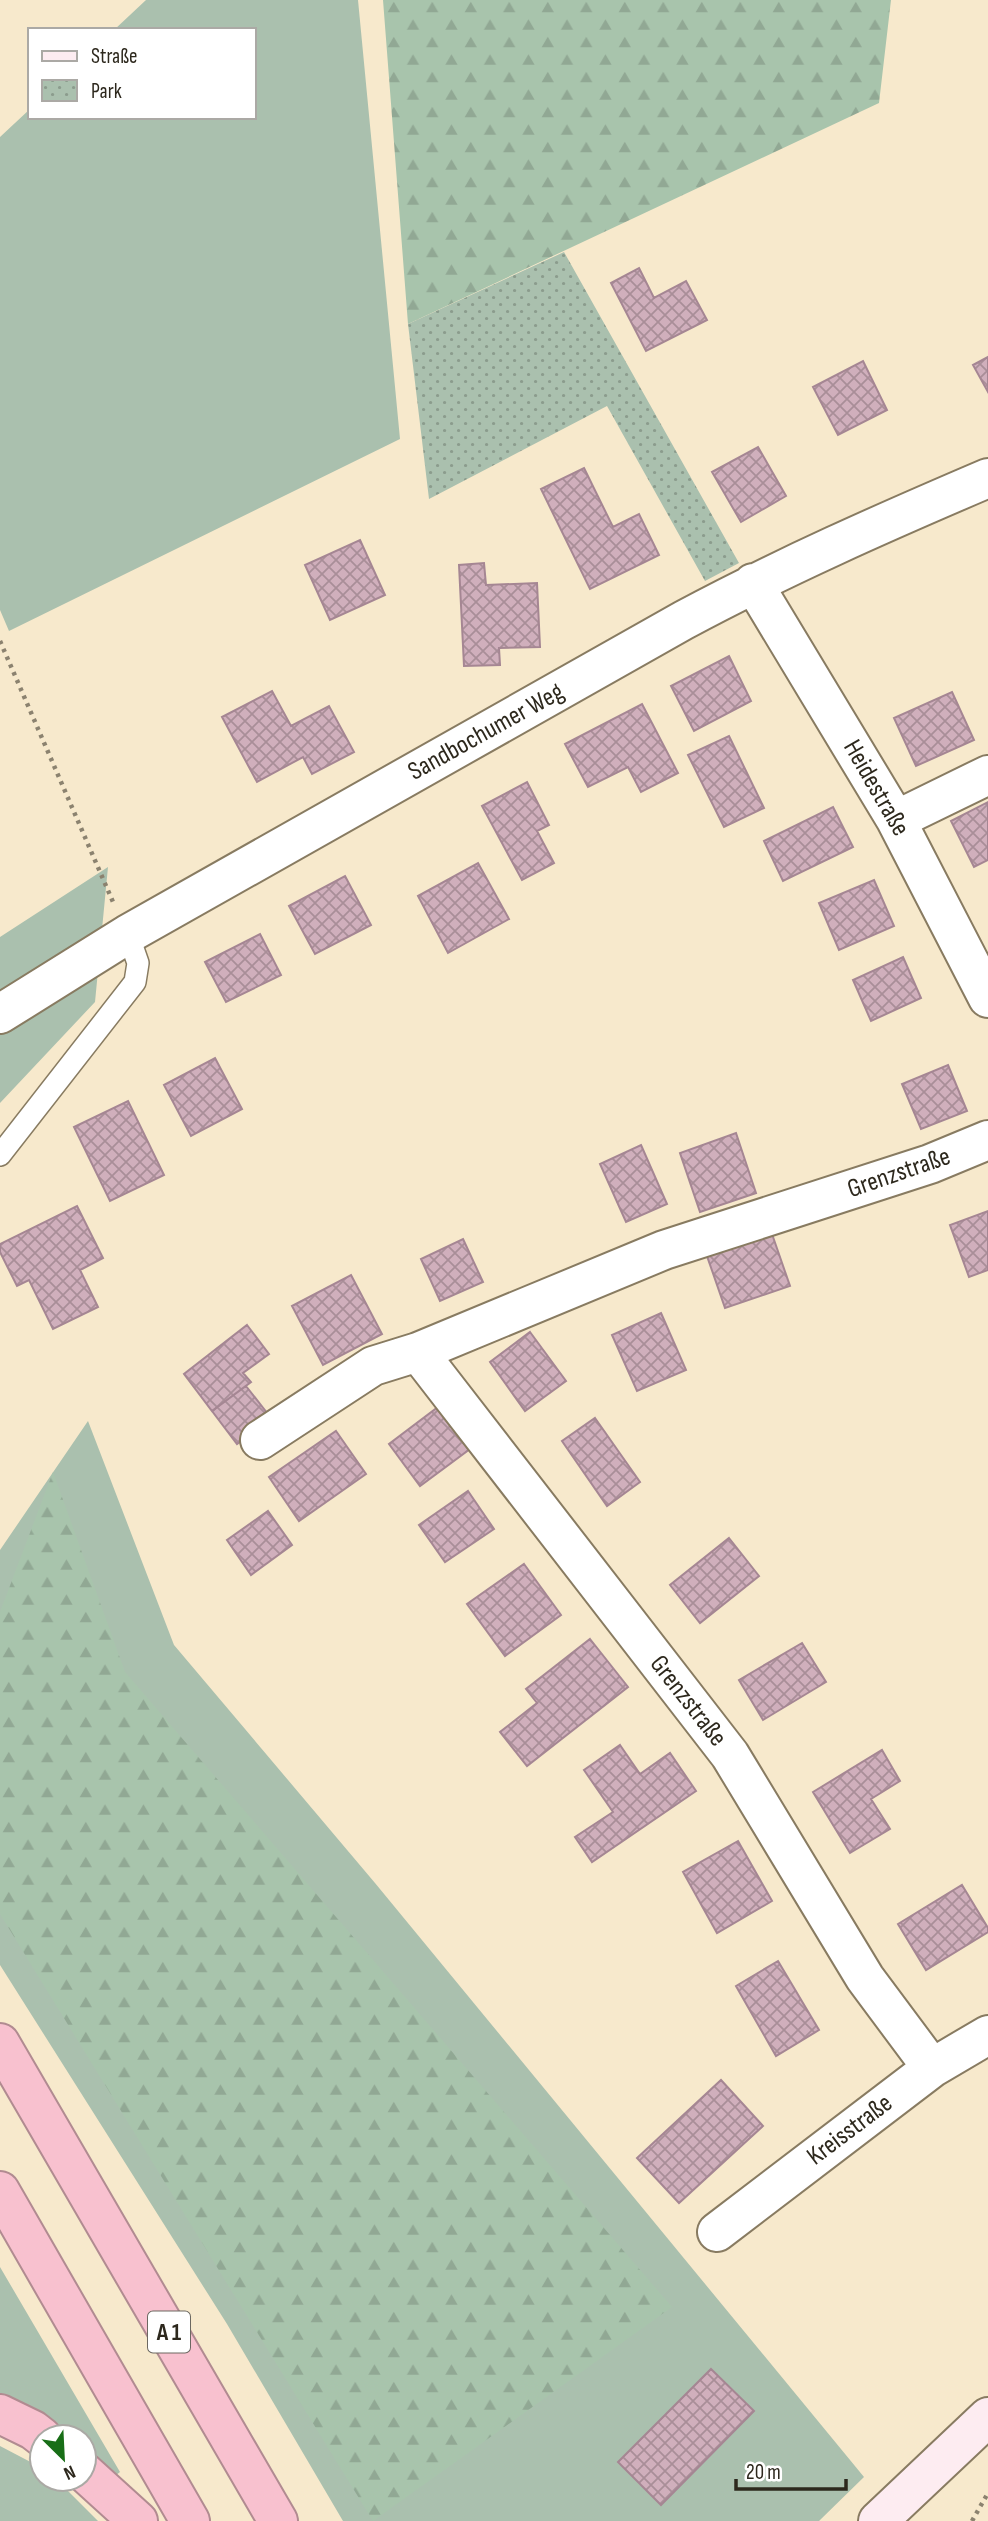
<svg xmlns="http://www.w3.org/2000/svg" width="988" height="2521" font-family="'Sofia Sans Condensed',sans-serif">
	<defs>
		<pattern id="forest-firs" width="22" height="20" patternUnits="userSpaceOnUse" patternTransform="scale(1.75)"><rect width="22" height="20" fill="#a8c4ac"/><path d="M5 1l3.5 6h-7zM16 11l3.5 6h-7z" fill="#91a894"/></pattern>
		<pattern id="park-dots" width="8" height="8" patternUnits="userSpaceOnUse" patternTransform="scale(1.75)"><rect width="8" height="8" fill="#aac0ae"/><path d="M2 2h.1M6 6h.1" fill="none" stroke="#8b9c8d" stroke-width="1.8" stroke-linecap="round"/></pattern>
		<pattern id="building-cross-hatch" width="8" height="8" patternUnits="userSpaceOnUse" patternTransform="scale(1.75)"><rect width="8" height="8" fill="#d0afbc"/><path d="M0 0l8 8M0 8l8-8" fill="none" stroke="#a98e98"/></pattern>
	</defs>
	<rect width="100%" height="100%" fill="#f7e9cc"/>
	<!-- green -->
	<path fill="#aac0ae" d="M 146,0 L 358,0 L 400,439 L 9,631 L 0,610 L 0,137 L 30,109 L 30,117 L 254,117 L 254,30 L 114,30 Z
		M 108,867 L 95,1002 L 0,1103 L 0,937 Z
		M 88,1421 L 174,1645 L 375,1883 L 864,2477 L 819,2521 L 343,2521 L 227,2324 L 0,1965 L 0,1550 Z
		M 0,2267 L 120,2472 L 115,2476 L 84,2451 L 84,2437 L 66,2437 L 48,2422 L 0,2399 Z
		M 0,2446 L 42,2468 L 42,2479 L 56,2479 L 98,2521 L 0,2521 Z"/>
	<!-- forest -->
	<path fill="url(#forest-firs)" d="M 383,0 L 891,0 L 879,103 L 408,324 Z
		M 53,1472 L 125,1672 L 672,2307 L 373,2521 L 0,1914 L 0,1612 Z"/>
	<!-- park -->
	<path fill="url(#park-dots)" d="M 564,252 L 739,563 L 705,581 L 607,406 L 429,499 L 408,324 Z"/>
	<!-- building -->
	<path fill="url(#building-cross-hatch)" stroke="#a58693" stroke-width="2" d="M 639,268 L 654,298 L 686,281 L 707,320 L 646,351 L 611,283 Z
		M 988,357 L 988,392 L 973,365 Z
		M 863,361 L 887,410 L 838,435 L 813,387 Z
		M 758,447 L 786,496 L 741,522 L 712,472 Z
		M 584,468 L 613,527 L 639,514 L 659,555 L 590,589 L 541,489 Z
		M 360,540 L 385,595 L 330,620 L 305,565 Z
		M 484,563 L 486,585 L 537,583 L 540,647 L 499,648 L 500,665 L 464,666 L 459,565 Z
		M 729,656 L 751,701 L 694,731 L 671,686 Z
		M 272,691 L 291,726 L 329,706 L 354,752 L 312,774 L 303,757 L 257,782 L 222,717 Z
		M 952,692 L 974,740 L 916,766 L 894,718 Z
		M 642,704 L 678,773 L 641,792 L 628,767 L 588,787 L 565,744 Z
		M 729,736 L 764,808 L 724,827 L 688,755 Z
		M 527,782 L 549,825 L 537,831 L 554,863 L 522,880 L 482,806 Z
		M 988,802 L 988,860 L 974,867 L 951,821 Z
		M 833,807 L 853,847 L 783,881 L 764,841 Z
		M 478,863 L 509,919 L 448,953 L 418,896 Z
		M 345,876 L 371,925 L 315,954 L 289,906 Z
		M 874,880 L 894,926 L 839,950 L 819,903 Z
		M 260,934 L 281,975 L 226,1002 L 205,962 Z
		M 903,957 L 921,998 L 871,1021 L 853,980 Z
		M 215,1058 L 242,1109 L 191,1136 L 164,1085 Z
		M 948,1065 L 967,1111 L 921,1129 L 902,1084 Z
		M 128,1101 L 164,1175 L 110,1201 L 74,1127 Z
		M 736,1133 L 756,1193 L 700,1212 L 680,1153 Z
		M 641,1145 L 667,1204 L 626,1222 L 600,1164 Z
		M 77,1206 L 103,1258 L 80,1270 L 98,1307 L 53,1329 L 29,1280 L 17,1286 L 0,1252 L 0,1244 Z
		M 988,1211 L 988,1270 L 969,1277 L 950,1225 Z
		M 772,1234 L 790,1286 L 725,1308 L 707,1256 Z
		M 463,1239 L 483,1282 L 440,1301 L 421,1259 Z
		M 351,1275 L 382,1334 L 323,1365 L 292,1306 Z
		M 661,1313 L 686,1370 L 637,1391 L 612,1335 Z
		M 247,1325 L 269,1354 L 243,1373 L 251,1382 L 212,1411 L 184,1374 Z
		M 530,1332 L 566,1381 L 525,1411 L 490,1362 Z
		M 246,1386 L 271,1418 L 237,1444 L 212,1411 Z
		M 442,1404 L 474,1446 L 420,1486 L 389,1444 Z
		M 595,1418 L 640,1482 L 607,1506 L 562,1441 Z
		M 336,1431 L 366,1474 L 299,1521 L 269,1477 Z
		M 468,1491 L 494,1529 L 445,1562 L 419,1525 Z
		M 268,1511 L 292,1545 L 251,1575 L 227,1540 Z
		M 729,1538 L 759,1576 L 700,1623 L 670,1585 Z
		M 524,1564 L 561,1615 L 505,1656 L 467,1604 Z
		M 590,1639 L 628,1687 L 527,1766 L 500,1732 L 537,1703 L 526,1689 Z
		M 802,1643 L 826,1682 L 763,1720 L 739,1680 Z
		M 620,1745 L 640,1774 L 670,1753 L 696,1791 L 592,1862 L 575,1837 L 613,1812 L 584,1770 Z
		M 882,1750 L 900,1781 L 871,1799 L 890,1829 L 850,1853 L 813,1792 Z
		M 738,1841 L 772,1901 L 717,1933 L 683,1872 Z
		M 962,1885 L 988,1928 L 988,1932 L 926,1970 L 898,1924 Z
		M 778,1961 L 819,2030 L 776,2056 L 736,1986 Z
		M 721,2080 L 763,2126 L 679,2203 L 637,2158 Z
		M 711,2369 L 754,2411 L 661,2505 L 618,2462 Z"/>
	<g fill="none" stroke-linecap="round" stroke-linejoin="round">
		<!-- lane casing -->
		<g stroke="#887b61" stroke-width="24">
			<path id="lane" d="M 0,1155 L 135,982 L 138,963 L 128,934"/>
		</g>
		<!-- street casing -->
		<g stroke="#887b61" stroke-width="42">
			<path id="street" d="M 753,583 L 896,820 L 988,998
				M 896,820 L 988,775
				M 0,1014 L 128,934 L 684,620 C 783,567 885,522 988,478
				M 260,1440 L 373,1366 L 418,1352
				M 932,2068 L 865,1978 L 730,1755 L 418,1352 L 664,1250 L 930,1164 L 988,1140
				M 717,2232 L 932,2068 L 988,2035"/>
		</g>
		<!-- secondary casing -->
		<g stroke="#887b61" stroke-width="42">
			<path id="secondary" d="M 878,2521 L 988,2417"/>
		</g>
		<!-- highway casing -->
		<g stroke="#b18b91" stroke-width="42">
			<path id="highway" d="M 0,2043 L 278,2521
				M 0,2191 L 190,2521
				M 0,2414 L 33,2430 L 42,2437
				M 84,2472 L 138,2521"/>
		</g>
		<!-- path -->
		<path stroke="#8b826f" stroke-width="4.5" stroke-dasharray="3.5 5" stroke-linecap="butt" d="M 0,641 L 113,902
			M 972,2521 L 988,2493"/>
		<!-- lane -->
		<use href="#lane" stroke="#fff" stroke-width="21"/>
		<!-- street -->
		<use href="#street" stroke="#fff" stroke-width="38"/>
		<!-- secondary -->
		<use href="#secondary" stroke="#fdecf1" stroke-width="38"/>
		<!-- highway -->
		<use href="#highway" stroke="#f8c1cf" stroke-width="38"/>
	</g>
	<g text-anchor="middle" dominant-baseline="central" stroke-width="7" stroke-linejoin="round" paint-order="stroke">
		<!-- shield labels -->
		<rect fill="#fff" stroke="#6c6861" stroke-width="2" x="148" y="2311.5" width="42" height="41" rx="5"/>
		<g font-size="24" font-weight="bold" fill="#2d281d">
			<text x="169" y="2332">A 1</text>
		</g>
		<!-- street labels -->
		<g font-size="26" fill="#2d281d" stroke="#fff">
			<text transform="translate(486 732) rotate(-29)">Sandbochumer Weg</text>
			<text transform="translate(876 788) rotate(60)">Heidestraße</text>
			<text transform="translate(899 1173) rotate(-19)">Grenzstraße</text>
			<text transform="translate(688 1701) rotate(52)">Grenzstraße</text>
			<text transform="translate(850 2130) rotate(-37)">Kreisstraße</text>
		</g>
	</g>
	<!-- legend -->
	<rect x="28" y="28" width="228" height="91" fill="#ffffff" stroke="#aba9a5" stroke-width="2"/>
	<rect x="42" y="51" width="35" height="10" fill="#fdecf1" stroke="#aba9a5" stroke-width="2"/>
	<text x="91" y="63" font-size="21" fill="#2d281d">Straße</text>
	<rect x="42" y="80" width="35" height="21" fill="url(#park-dots)" stroke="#aba9a5" stroke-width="2"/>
	<text x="91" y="98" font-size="21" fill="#2d281d">Park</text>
	<!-- north arrow -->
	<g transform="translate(63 2458) rotate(156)"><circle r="33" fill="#ffffff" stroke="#aba9a5" stroke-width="2"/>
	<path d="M0-5L12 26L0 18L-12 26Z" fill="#186e17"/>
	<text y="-10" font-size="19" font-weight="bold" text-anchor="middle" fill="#2d281d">N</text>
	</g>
	<!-- scale -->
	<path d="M736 2479v10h110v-10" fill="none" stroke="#2d281d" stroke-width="3.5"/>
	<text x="746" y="2479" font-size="21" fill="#2d281d" stroke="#ffffff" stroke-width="5" paint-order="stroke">20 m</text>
</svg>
